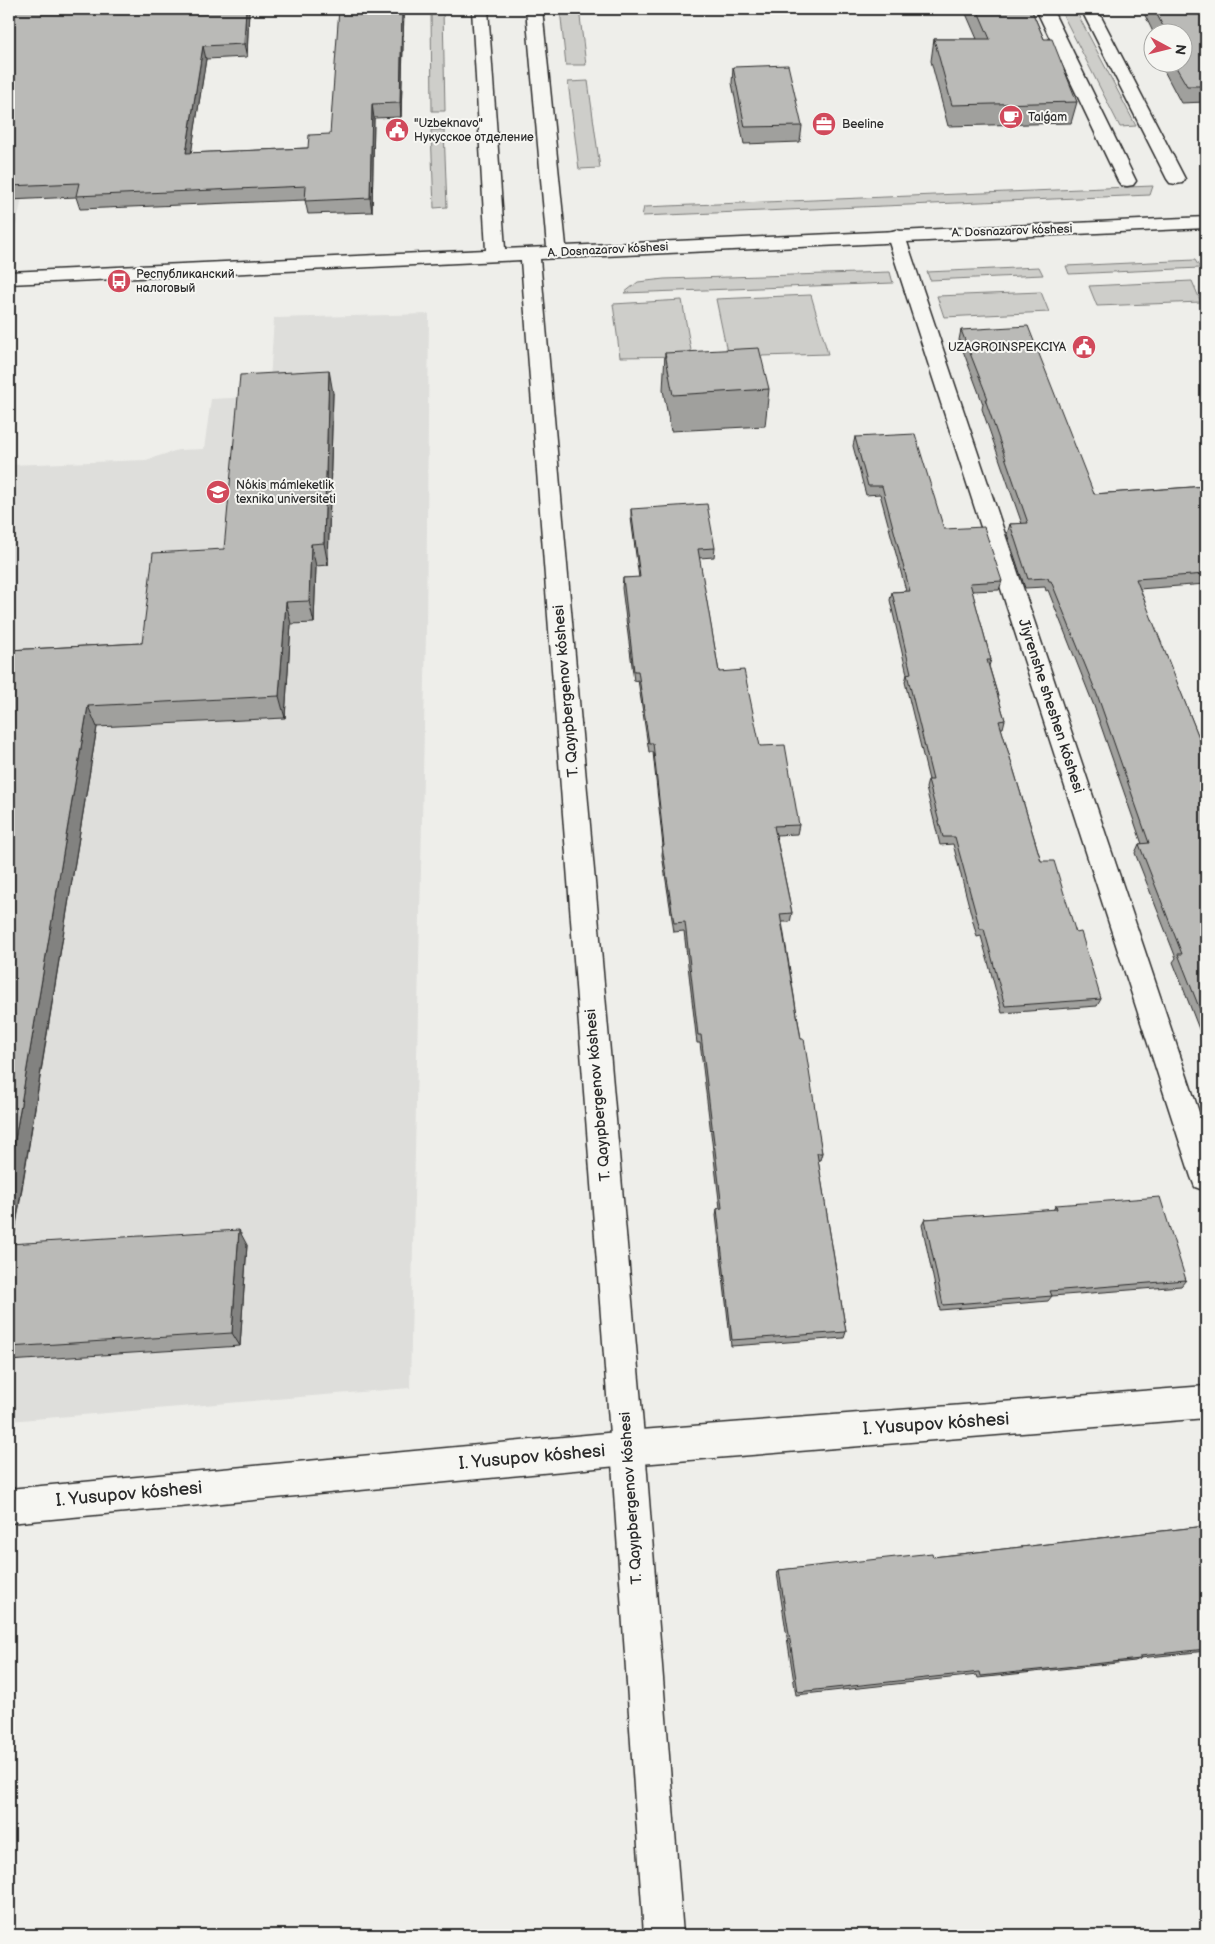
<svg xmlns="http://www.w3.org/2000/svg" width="1215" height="1944" font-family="'Balsamiq Sans',sans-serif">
	<rect width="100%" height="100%" fill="#eeeeea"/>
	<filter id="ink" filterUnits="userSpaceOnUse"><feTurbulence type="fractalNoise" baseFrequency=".02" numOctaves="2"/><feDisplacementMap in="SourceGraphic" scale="10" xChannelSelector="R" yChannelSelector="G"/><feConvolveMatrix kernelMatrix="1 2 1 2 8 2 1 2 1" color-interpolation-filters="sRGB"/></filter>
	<g filter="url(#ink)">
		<!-- built -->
		<path fill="#dededb" d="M 37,131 L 15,230 L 9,230 L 9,132 Z
			M 429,314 L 426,633 L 410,1388 L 9,1421 L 9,465 L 146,460 L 178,450 L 204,449 L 211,399 L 269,396 L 274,318 Z"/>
		<!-- green -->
		<path fill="#cececa" stroke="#7c7c7a" d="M 431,9 L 443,9 L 445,111 L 432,111 Z
			M 560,9 L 579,9 L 586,65 L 566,65 Z
			M 1060,9 L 1075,9 L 1136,126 L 1120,127 Z
			M 588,81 L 600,168 L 579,169 L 568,82 Z
			M 431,130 L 444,130 L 447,207 L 434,208 Z
			M 1153,186 L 1150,195 L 642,216 L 644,207 Z
			M 1195,260 L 1200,268 L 1069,274 L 1066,266 Z
			M 1039,267 L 1043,275 L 930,280 L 927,272 Z
			M 890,272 L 893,283 L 624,293 L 638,282 L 664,279 Z
			M 1192,281 L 1201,302 L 1097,306 L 1089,286 Z
			M 1041,292 L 1049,312 L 944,317 L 937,296 Z
			M 811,295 L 828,354 L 728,357 L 716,299 Z
			M 682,300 L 692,356 L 620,357 L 613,304 Z"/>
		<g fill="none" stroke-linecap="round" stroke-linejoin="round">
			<!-- street casing -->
			<g stroke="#2b2b2b" stroke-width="3">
				<path id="street" d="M 1036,9 L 1052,9 L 1136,181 L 1133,185 L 1127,186 L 1121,185 L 1118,181 Z
					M 1081,9 L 1097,9 L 1185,179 L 1182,183 L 1176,184 L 1170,183 L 1167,179 Z
					M 896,230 L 903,232 L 905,236 L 1206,1133 L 1206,1191 L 1195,1187 L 1191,1177 L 887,236 L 889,232 Z
					M 1206,1386 L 1206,1418 L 628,1465 L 9,1523 L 9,1489 L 628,1431 Z"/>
			</g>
			<!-- secondary casing -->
			<g stroke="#2b2b2b" stroke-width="3">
				<path id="secondary" d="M 472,9 L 488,9 L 505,249 L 547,247 L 526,9 L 542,9 L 566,246 L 1206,217 L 1206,228 L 540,259 L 645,1448 L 683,1935 L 644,1935 L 611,1448 L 521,260 L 9,284 L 9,272 L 486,250 Z"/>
			</g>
			<!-- street -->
			<use href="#street" fill="#f6f6f2" fill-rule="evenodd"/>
			<!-- secondary -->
			<use href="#secondary" fill="#f6f6f2" fill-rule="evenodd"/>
		</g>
		<!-- wall -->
		<path fill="#a0a09d" stroke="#2b2b2b" d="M 9,9 L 249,9 L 247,57 L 206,59 L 191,153 L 308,148 L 330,134 L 404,9 L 401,117 L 374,118 L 372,212 L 308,214 L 305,200 L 80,209 L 76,197 L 9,200 Z
			M 964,9 L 1031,9 L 1044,39 L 1077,102 L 1071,123 L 948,126 L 931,61 L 934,39 L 977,39 Z
			M 1142,9 L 1206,9 L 1206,102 L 1181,103 L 1161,65 L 1162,62 L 1182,62 L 1182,32 L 1153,32 Z
			M 733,67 L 802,126 L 800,142 L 744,144 L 732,83 Z
			M 961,330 L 1094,494 L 1206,486 L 1206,584 L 1139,589 L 1206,755 L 1206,1047 L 1173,962 L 1176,958 L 1135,853 L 1139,844 L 1142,844 L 1094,706 L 1048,590 L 1046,591 L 1045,587 L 1025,588 L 1007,534 L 1010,524 L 1022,524 L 982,409 L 983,404 L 959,340 Z
			M 665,353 L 769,389 L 765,426 L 671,431 L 663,390 Z
			M 333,393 L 328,565 L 316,566 L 314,623 L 291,624 L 285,718 L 97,727 L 13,1244 L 247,1245 L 240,1346 L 9,1361 L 9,650 L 142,643 L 224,549 Z
			M 855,437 L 944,529 L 1002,581 L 999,590 L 972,591 L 991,660 L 989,666 L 1005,720 L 1003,728 L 1001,728 L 1041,861 L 1076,933 L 1101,999 L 1097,1006 L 1002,1013 L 981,936 L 977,937 L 953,844 L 940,845 L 926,788 L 928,780 L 929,780 L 905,682 L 907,674 L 890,600 L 892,592 L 906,591 L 880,494 L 866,495 L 853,446 Z
			M 631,509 L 715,548 L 714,557 L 699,558 L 719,672 L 760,746 L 799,825 L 797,834 L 776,835 L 792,913 L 790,922 L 782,922 L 801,1039 L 822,1153 L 820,1160 L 818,1160 L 846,1332 L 844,1338 L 731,1346 L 716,1215 L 717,1209 L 720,1208 L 700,1043 L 697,1043 L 684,931 L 674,932 L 662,855 L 663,846 L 653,752 L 649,752 L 638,680 L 634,681 L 622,588 L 623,578 L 639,578 L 631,518 Z
			M 1056,1205 L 1186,1280 L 1181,1286 L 1052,1296 L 1048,1301 L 940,1310 L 922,1225 L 925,1219 L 1053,1210 Z
			M 1206,1526 L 1206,1651 L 1140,1658 L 1140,1659 L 1135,1661 L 978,1678 L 977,1675 L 796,1695 L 777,1573 L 779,1570 L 933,1557 Z"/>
		<!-- shaded-wall -->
		<path fill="#828280" stroke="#2b2b2b" d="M 246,9 L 249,9 L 247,57 L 244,44 Z
			M 402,9 L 404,9 L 401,117 L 400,103 Z
			M 203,46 L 206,59 L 189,167 L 186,153 Z
			M 372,104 L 374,118 L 372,212 L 370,198 Z
			M 329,370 L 333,393 L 328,565 L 324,543 Z
			M 311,544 L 316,566 L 314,623 L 309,601 Z
			M 286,602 L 291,624 L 285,718 L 279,696 Z
			M 88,706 L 97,727 L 10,1260 L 9,1258 L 9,1175 Z
			M 239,1230 L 247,1245 L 240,1346 L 232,1333 Z"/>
		<!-- building -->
		<path fill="#babab7" stroke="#2b2b2b" d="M 9,9 L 246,9 L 244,44 L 203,46 L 186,153 L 308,148 L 309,135 L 330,134 L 339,9 L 402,9 L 400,103 L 372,104 L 370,198 L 305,201 L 306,186 L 76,196 L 79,183 L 9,186 Z
			M 977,9 L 1031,9 L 1044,39 L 1052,39 L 1077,102 L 952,105 L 934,39 L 990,39 Z
			M 1154,9 L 1206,9 L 1206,86 L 1187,86 L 1173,62 L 1182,62 L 1182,32 L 1166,32 Z
			M 788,65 L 802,126 L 745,127 L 733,67 Z
			M 1028,326 L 1094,494 L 1206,486 L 1206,574 L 1136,579 L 1206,755 L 1206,1025 L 1178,954 L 1182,954 L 1139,844 L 1149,843 L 1098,697 L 1051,581 L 1049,581 L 1048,578 L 1028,579 L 1010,524 L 1028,523 L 985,399 L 988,399 L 961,330 Z
			M 759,348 L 769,389 L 673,395 L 665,353 Z
			M 329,370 L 324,543 L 311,544 L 309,601 L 286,602 L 279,696 L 88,706 L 9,1175 L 9,650 L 142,643 L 153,553 L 224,549 L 240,375 Z
			M 915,434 L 944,529 L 984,527 L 1002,581 L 970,583 L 991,660 L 987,660 L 1005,720 L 999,721 L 1041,861 L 1054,861 L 1076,933 L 1081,932 L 1101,999 L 1005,1006 L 984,929 L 980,929 L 955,837 L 943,837 L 928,780 L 933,780 L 907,674 L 911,673 L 892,592 L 910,591 L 882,486 L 868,486 L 855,437 Z
			M 707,504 L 715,548 L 698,549 L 719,672 L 744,670 L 760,746 L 785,745 L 799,825 L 774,826 L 792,913 L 780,914 L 801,1039 L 804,1039 L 822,1153 L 817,1153 L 846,1332 L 732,1340 L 717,1209 L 722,1208 L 701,1035 L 698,1035 L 685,922 L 674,923 L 662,846 L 664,846 L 653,743 L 649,743 L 638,671 L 634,671 L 623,578 L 640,577 L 631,509 Z
			M 1160,1197 L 1186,1280 L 1050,1291 L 1052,1296 L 943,1305 L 925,1219 L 1057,1209 L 1056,1205 Z
			M 239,1230 L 232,1333 L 9,1347 L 9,1244 Z
			M 1206,1526 L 1206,1649 L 1140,1656 L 1140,1659 L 981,1676 L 980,1672 L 798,1692 L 779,1570 L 932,1553 L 933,1557 Z"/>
	</g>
	<!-- icons -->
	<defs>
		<g id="cafe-disc" transform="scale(1.25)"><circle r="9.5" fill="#d1495b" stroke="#f6f6f2"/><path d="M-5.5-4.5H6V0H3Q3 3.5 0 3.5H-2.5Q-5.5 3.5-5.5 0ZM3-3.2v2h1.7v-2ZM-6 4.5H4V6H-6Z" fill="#fff"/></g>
		<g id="office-disc" transform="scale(1.25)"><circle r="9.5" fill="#d1495b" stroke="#f6f6f2"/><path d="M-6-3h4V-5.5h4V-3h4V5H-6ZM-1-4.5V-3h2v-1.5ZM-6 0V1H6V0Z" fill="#fff"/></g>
		<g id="civic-disc" transform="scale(1.25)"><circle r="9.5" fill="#d1495b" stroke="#f6f6f2"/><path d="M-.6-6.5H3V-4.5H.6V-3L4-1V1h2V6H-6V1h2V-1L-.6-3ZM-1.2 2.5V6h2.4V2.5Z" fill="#fff"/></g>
		<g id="bus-disc" transform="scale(1.25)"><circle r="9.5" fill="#d1495b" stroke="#f6f6f2"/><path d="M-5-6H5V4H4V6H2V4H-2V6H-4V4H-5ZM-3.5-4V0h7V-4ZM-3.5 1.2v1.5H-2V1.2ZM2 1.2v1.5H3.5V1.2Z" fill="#fff"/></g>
		<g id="university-disc" transform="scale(1.25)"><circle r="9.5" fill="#d1495b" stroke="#f6f6f2"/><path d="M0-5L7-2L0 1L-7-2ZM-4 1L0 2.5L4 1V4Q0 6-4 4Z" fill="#fff"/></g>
	</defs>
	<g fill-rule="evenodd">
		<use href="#cafe-disc" x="1011" y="117"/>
		<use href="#office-disc" x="824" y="124"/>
		<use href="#civic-disc" x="397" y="130"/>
		<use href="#bus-disc" x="119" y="281"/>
		<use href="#civic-disc" x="1084" y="347"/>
		<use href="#university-disc" x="218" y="492"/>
	</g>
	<g text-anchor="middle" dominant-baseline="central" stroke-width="4" stroke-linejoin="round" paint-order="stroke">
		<!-- far-poi labels -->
		<g font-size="12" fill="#2b2b2b" stroke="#f6f6f2" text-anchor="start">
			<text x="1028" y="117">Talǵam</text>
			<text x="414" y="123">"Uzbeknavo"<tspan x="414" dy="14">Нукусское отделение</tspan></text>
			<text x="842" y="124">Beeline</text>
			<text x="136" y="274">Республиканский<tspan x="136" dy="14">налоговый</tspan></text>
			<text x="1066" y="347" text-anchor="end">UZAGROINSPEKCIYA</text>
			<text x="236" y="485">Nókis mámleketlik<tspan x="236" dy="14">texnika universiteti</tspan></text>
		</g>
		<!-- far-street labels -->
		<g font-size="12" fill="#2b2b2b" stroke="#f6f6f2">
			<text transform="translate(1012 231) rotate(-2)">A. Dosnazarov kóshesi</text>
			<text transform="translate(608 250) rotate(-3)">A. Dosnazarov kóshesi</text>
		</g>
		<!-- street labels -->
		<g font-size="15" fill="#2b2b2b" stroke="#f6f6f2">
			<text transform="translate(566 691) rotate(-95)">T. Qayıpbergenov kóshesi</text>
			<text transform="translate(1051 706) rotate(72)">Jiyrenshe sheshen kóshesi</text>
			<text transform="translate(598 1095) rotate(-95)">T. Qayıpbergenov kóshesi</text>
			<text transform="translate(631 1498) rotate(-94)">T. Qayıpbergenov kóshesi</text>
		</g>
		<!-- near-street labels -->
		<g font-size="18" fill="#2b2b2b" stroke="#f6f6f2">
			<text transform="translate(936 1424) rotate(-4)">I. Yusupov kóshesi</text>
			<text transform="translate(532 1457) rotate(-5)">I. Yusupov kóshesi</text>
			<text transform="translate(129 1494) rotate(-5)">I. Yusupov kóshesi</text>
		</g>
	</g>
	<!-- margin -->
	<rect width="1215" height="1944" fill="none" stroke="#f6f6f2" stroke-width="30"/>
	<rect x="15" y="15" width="1185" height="1914" fill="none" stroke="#2b2b2b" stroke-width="2" filter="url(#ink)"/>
	<!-- north arrow -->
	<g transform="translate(1168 48) rotate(97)"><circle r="24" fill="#f6f6f2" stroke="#a5a5a2"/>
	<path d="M0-4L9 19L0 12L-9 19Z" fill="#d1495b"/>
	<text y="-8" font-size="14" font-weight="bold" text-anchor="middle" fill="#2b2b2b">N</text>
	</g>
</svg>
